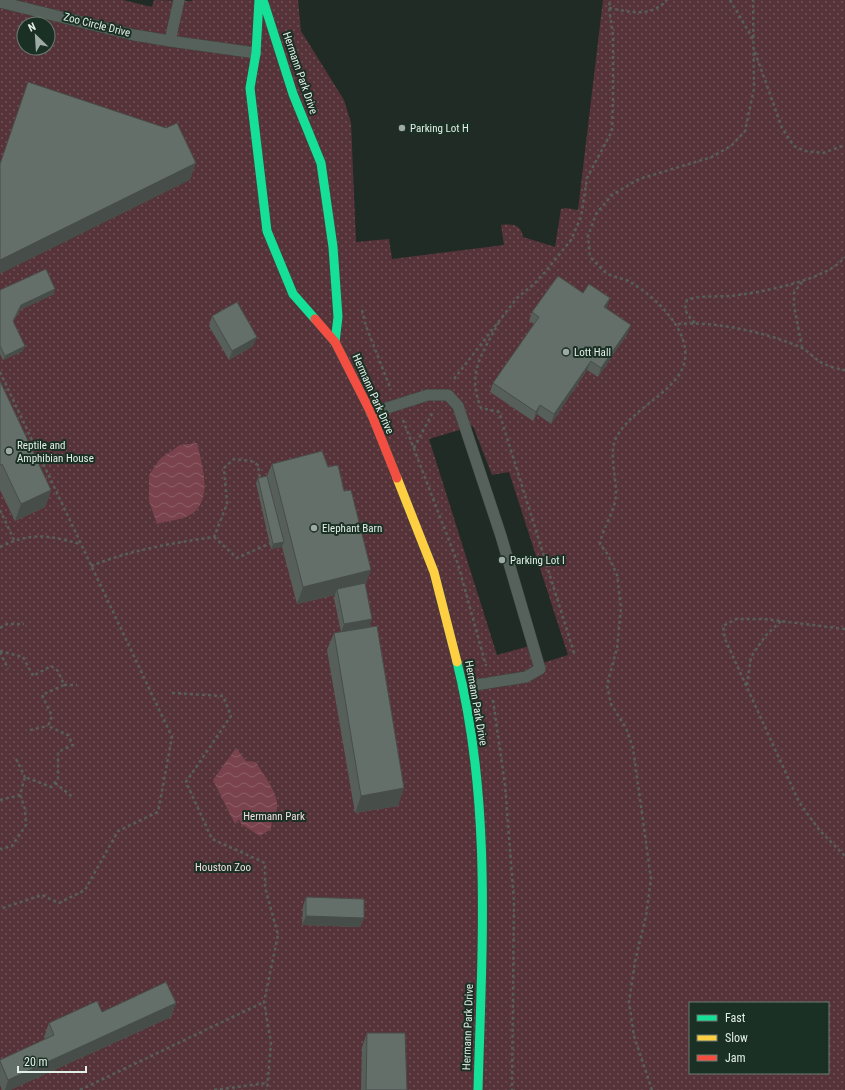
<svg xmlns="http://www.w3.org/2000/svg" width="845" height="1090" font-family="'Roboto Condensed',sans-serif">
	<defs>
		<pattern id="park-dots" width="8" height="8" patternUnits="userSpaceOnUse"><rect width="8" height="8" fill="#563339"/><path d="M2 2h.1M6 6h.1" fill="none" stroke="#6e5156" stroke-width="1.8" stroke-linecap="round"/></pattern>
		<pattern id="water-waves" width="16" height="10" patternUnits="userSpaceOnUse"><rect width="16" height="10" fill="#7a424d"/><path d="M0 5q4-4 8 0t8 0" fill="none" stroke="#8d5e67"/></pattern>
	</defs>
	<rect width="100%" height="100%" fill="#202b25"/>
	<!-- park -->
	<path fill="url(#park-dots)" fill-rule="evenodd" d="M 0,0 L 123,0 L 152,7 L 154,0 L 192,1 L 192,0 L 298,0 L 301,31 L 344,100 L 351,123 L 356,242 L 389,239 L 392,259 L 504,245 L 501,225 C 512,224 521,224 523,237 L 555,247 L 561,209 L 566,208 L 578,210 L 603,0 L 845,0 L 845,1090 L 0,1090 ZM 24,24 L 48,24 L 48,48 L 24,48 ZM 473,426 L 492,475 L 509,472 L 568,655 L 539,664 L 533,645 L 497,655 L 429,439 ZM 690,1003 L 828,1003 L 828,1073 L 690,1073 Z"/>
	<!-- water -->
	<path fill="url(#water-waves)" d="M 197,443 C 202,465 214,501 190,515 C 181,520 167,521 157,524 L 149,501 L 149,475 L 160,459 L 180,445 Z
		M 236,748 L 246,761 L 256,762 C 263,775 279,793 277,808 C 276,815 271,819 271,829 L 260,836 L 241,824 L 239,819 L 235,824 L 213,780 Z"/>
	<g fill="none" stroke-linecap="round" stroke-linejoin="round">
		<!-- lane casing -->
		<g stroke="#3d4741" stroke-width="12">
			<path id="lane" d="M 179,0 L 170,41 L 256,53
				M 0,2 L 134,35 L 170,41
				M 371,413 L 428,395 L 448,395 L 458,406 L 501,536 L 540,669 L 526,677 L 463,687"/>
		</g>
		<!-- fast casing -->
		<g stroke="#3d4741" stroke-width="10">
			<path id="fast" d="M 259,0 L 256,53 L 250,88 L 267,231 L 293,294 L 315,319
				M 264,3 L 293,94 L 321,163 L 333,247 L 338,317 L 335,342
				M 457,662 C 492,801 482,948 478,1090"/>
		</g>
		<!-- slow casing -->
		<g stroke="#3d4741" stroke-width="10">
			<path id="slow" d="M 397,478 L 434,572 L 457,662"/>
		</g>
		<!-- jam casing -->
		<g stroke="#3d4741" stroke-width="10">
			<path id="jam" d="M 315,319 L 335,342 L 371,413 L 397,478"/>
		</g>
		<!-- path -->
		<path stroke="#565f5a" stroke-width="2.5" stroke-dasharray="3 3" stroke-linecap="butt" d="M 730,0 L 753,39
			M 609,8 C 631,12 650,18 667,0
			M 755,52 L 782,128 L 794,146 L 805,151 L 823,153 L 845,145
			M 802,282 L 794,293 L 794,306 L 802,347
			M 362,310 L 366,326 L 391,390
			M 499,322 C 483,353 466,372 481,408 L 499,412 L 575,656
			M 695,323 C 687,315 683,311 687,300 C 701,295 716,297 730,296 C 759,293 828,280 845,257
			M 678,324 C 715,321 765,332 800,347 C 807,350 813,357 819,361 C 826,366 837,369 845,370
			M 0,372 L 172,737 L 158,812 L 118,831 L 85,890 L 59,903 L 42,895 L 0,909
			M 454,379 L 517,298 L 534,284 L 546,271 L 571,240 L 581,217 L 587,178 L 612,131 L 613,100 L 613,35 L 609,8 L 610,0
			M 403,420 L 458,564 L 486,666
			M 414,448 L 433,412
			M 0,510 L 14,540
			M 214,537 L 237,558 L 273,542
			M 0,547 C 31,532 48,535 80,544
			M 91,566 C 131,550 172,543 214,537 L 227,504 L 224,468 L 234,459 L 251,461 L 258,465 L 260,479
			M 0,628 L 7,624 L 24,624
			M 845,629 L 764,619 L 736,619 L 723,626 L 725,639 L 799,802 L 820,831 L 845,856
			M 0,651 L 23,657 L 33,676 L 51,666 L 58,671 L 64,685 L 42,695 L 52,716 L 48,726 L 68,735 L 73,745 L 58,752 L 58,780 L 51,787 L 25,777 L 20,795 L 25,809 L 26,825 L 12,846 L 0,849
			M 0,652 L 8,669
			M 64,685 L 77,685
			M 747,685 L 751,657 L 766,635 L 781,621
			M 172,693 L 223,696 L 231,716 L 186,782 L 212,839 L 265,863 L 265,887 L 278,935 L 264,1002 L 271,1043 L 267,1090
			M 493,700 L 505,785 L 514,901 L 512,1090
			M 30,730 L 48,726
			M 16,759 L 25,777
			M 55,783 L 74,798
			M 0,800 L 20,795
			M 80,1090 L 264,1002
			M 214,1090 L 267,1083
			M 652,1090 L 634,1036 L 629,1002 L 635,962 L 646,916 L 651,879 L 633,748 L 626,728 L 611,704 L 607,685 L 617,648 L 621,608 L 617,575 L 608,555 L 600,544 C 603,526 616,511 616,492 C 616,477 609,452 616,438 C 629,413 659,400 676,379 C 705,344 660,299 630,282 C 623,278 612,277 605,272 C 600,267 595,262 590,257 L 588,236 L 596,214 L 612,195 L 639,179 L 712,157 L 732,145 L 745,131 L 754,89 L 753,0"/>
		<!-- lane -->
		<use href="#lane" stroke="#57615b" stroke-width="11"/>
		<!-- fast -->
		<use href="#fast" stroke="#16e098" stroke-width="9"/>
		<!-- slow -->
		<use href="#slow" stroke="#ffcf43" stroke-width="9"/>
		<!-- jam -->
		<use href="#jam" stroke="#f24e42" stroke-width="9"/>
	</g>
	<!-- wall -->
	<path fill="#575f5b" d="M 0,290 L 54,294 L 20,310 L 13,322 L 23,351 L 3,360 L 0,354 Z
		M 583,293 L 607,307 L 606,308 L 631,325 L 627,334 L 598,377 L 587,370 L 551,424 L 537,414 L 533,421 L 490,392 L 493,383 L 534,324 L 529,321 L 532,312 Z
		M 212,316 L 253,346 L 229,360 L 209,326 Z
		M 0,381 L 51,490 L 45,507 L 15,521 L 0,490 Z
		M 272,464 L 365,587 L 369,627 L 398,806 L 355,813 L 327,650 L 334,633 L 341,632 L 334,598 L 335,595 L 297,604 L 282,547 L 271,549 L 256,483 L 258,478 L 267,476 Z
		M 306,897 L 364,918 L 360,927 L 302,925 L 303,906 Z
		M 176,1003 L 171,1017 L 10,1090 L 2,1090 L 0,1085 L 0,1060 L 45,1040 L 44,1037 L 49,1023 L 102,1012 Z
		M 367,1033 L 407,1090 L 361,1090 L 362,1047 Z"/>
	<!-- shaded-wall -->
	<path fill="#474e4a" d="M 196,163 L 190,180 L 0,274 L 0,260 Z
		M 55,289 L 54,294 L 20,310 L 11,326 L 21,305 Z
		M 610,298 L 607,307 L 601,316 L 604,307 Z
		M 631,325 L 627,334 L 598,377 L 601,368 Z
		M 257,337 L 253,346 L 229,360 L 232,351 Z
		M 25,346 L 23,351 L 3,360 L 5,356 Z
		M 591,361 L 587,370 L 551,424 L 554,414 Z
		M 540,405 L 537,414 L 533,421 L 536,412 Z
		M 51,490 L 45,507 L 15,521 L 21,504 Z
		M 284,542 L 282,547 L 271,549 L 273,544 Z
		M 371,570 L 365,587 L 337,589 L 335,595 L 297,604 L 303,587 Z
		M 372,619 L 369,628 L 341,633 L 344,624 Z
		M 404,788 L 398,806 L 355,813 L 361,796 Z
		M 306,916 L 364,918 L 360,927 L 302,925 Z
		M 176,1003 L 171,1017 L 10,1090 L 5,1090 L 8,1080 Z"/>
	<!-- building -->
	<path fill="#656f6a" stroke="#474e4a" d="M 28,82 L 166,128 L 177,123 L 196,163 L 0,260 L 0,164 Z
		M 46,269 L 55,289 L 21,305 L 13,321 L 25,346 L 5,356 L 0,346 L 0,290 Z
		M 558,276 L 583,293 L 589,284 L 610,298 L 604,307 L 631,325 L 601,368 L 591,361 L 554,414 L 540,405 L 536,412 L 493,383 L 539,317 L 532,312 Z
		M 237,302 L 257,337 L 232,351 L 212,316 Z
		M 0,381 L 51,490 L 21,504 L 2,464 L 0,465 Z
		M 322,451 L 328,467 L 338,465 L 344,491 L 351,490 L 371,570 L 303,587 L 272,464 Z
		M 267,476 L 284,542 L 273,544 L 258,478 Z
		M 365,583 L 372,619 L 344,624 L 337,589 Z
		M 377,626 L 404,788 L 361,796 L 334,633 Z
		M 306,897 L 364,899 L 364,918 L 306,916 Z
		M 166,982 L 176,1003 L 8,1080 L 0,1061 L 0,1060 L 54,1035 L 49,1023 L 97,1001 L 102,1012 Z
		M 367,1033 L 405,1033 L 407,1090 L 366,1090 Z"/>
	<!-- markers -->
	<g fill="#9eaaa3" stroke="#1b3025" stroke-width="1.5">
		<circle cx="402" cy="128" r="4"/>
		<circle cx="566" cy="352" r="4"/>
		<circle cx="9" cy="451" r="4"/>
		<circle cx="314" cy="528" r="4"/>
		<circle cx="502" cy="560" r="4"/>
	</g>
	<g text-anchor="middle" dominant-baseline="central" stroke-width="4" stroke-linejoin="round" paint-order="stroke">
		<!-- street labels -->
		<g font-size="11" fill="#e2efe7" stroke="#1b3025">
			<text transform="translate(97 25) rotate(14)">Zoo Circle Drive</text>
			<text transform="translate(300 73) rotate(71)">Hermann Park Drive</text>
			<text transform="translate(373 394) rotate(66)">Hermann Park Drive</text>
			<text transform="translate(476 703) rotate(80)">Hermann Park Drive</text>
			<text transform="translate(468 1027) rotate(-88)">Hermann Park Drive</text>
		</g>
		<!-- poi labels -->
		<g font-size="11" fill="#e2efe7" stroke="#1b3025" text-anchor="start">
			<text x="410" y="128">Parking Lot H</text>
			<text x="574" y="352">Lott Hall</text>
			<text x="17" y="445">Reptile and<tspan x="17" dy="13">Amphibian House</tspan></text>
			<text x="322" y="528">Elephant Barn</text>
			<text x="510" y="560">Parking Lot I</text>
		</g>
		<!-- park labels -->
		<g font-size="11" fill="#f2dddf" stroke="#1b3025">
			<text x="274" y="816">Hermann Park</text>
			<text x="223" y="867">Houston Zoo</text>
		</g>
	</g>
	<!-- legend -->
	<rect x="689" y="1002" width="140" height="72" fill="#1b3025" stroke="#6b7c73"/>
	<rect x="697" y="1015" width="20" height="6" fill="#16e098" stroke="#6b7c73"/>
	<text x="725" y="1022" font-size="12" fill="#e2efe7">Fast</text>
	<rect x="697" y="1035" width="20" height="6" fill="#ffcf43" stroke="#6b7c73"/>
	<text x="725" y="1042" font-size="12" fill="#e2efe7">Slow</text>
	<rect x="697" y="1055" width="20" height="6" fill="#f24e42" stroke="#6b7c73"/>
	<text x="725" y="1062" font-size="12" fill="#e2efe7">Jam</text>
	<!-- north arrow -->
	<g transform="translate(36 36) rotate(335)"><circle r="19" fill="#1b3025" stroke="#6b7c73"/>
	<path d="M0-3L7 15L0 10L-7 15Z" fill="#9eaaa3"/>
	<text y="-6" font-size="11" font-weight="bold" text-anchor="middle" fill="#e2efe7">N</text>
	</g>
	<!-- scale -->
	<path d="M18 1066v6h68v-6" fill="none" stroke="#e2efe7" stroke-width="2"/>
	<text x="24" y="1066" font-size="12" fill="#e2efe7" stroke="#1b3025" stroke-width="3" paint-order="stroke">20 m</text>
</svg>
